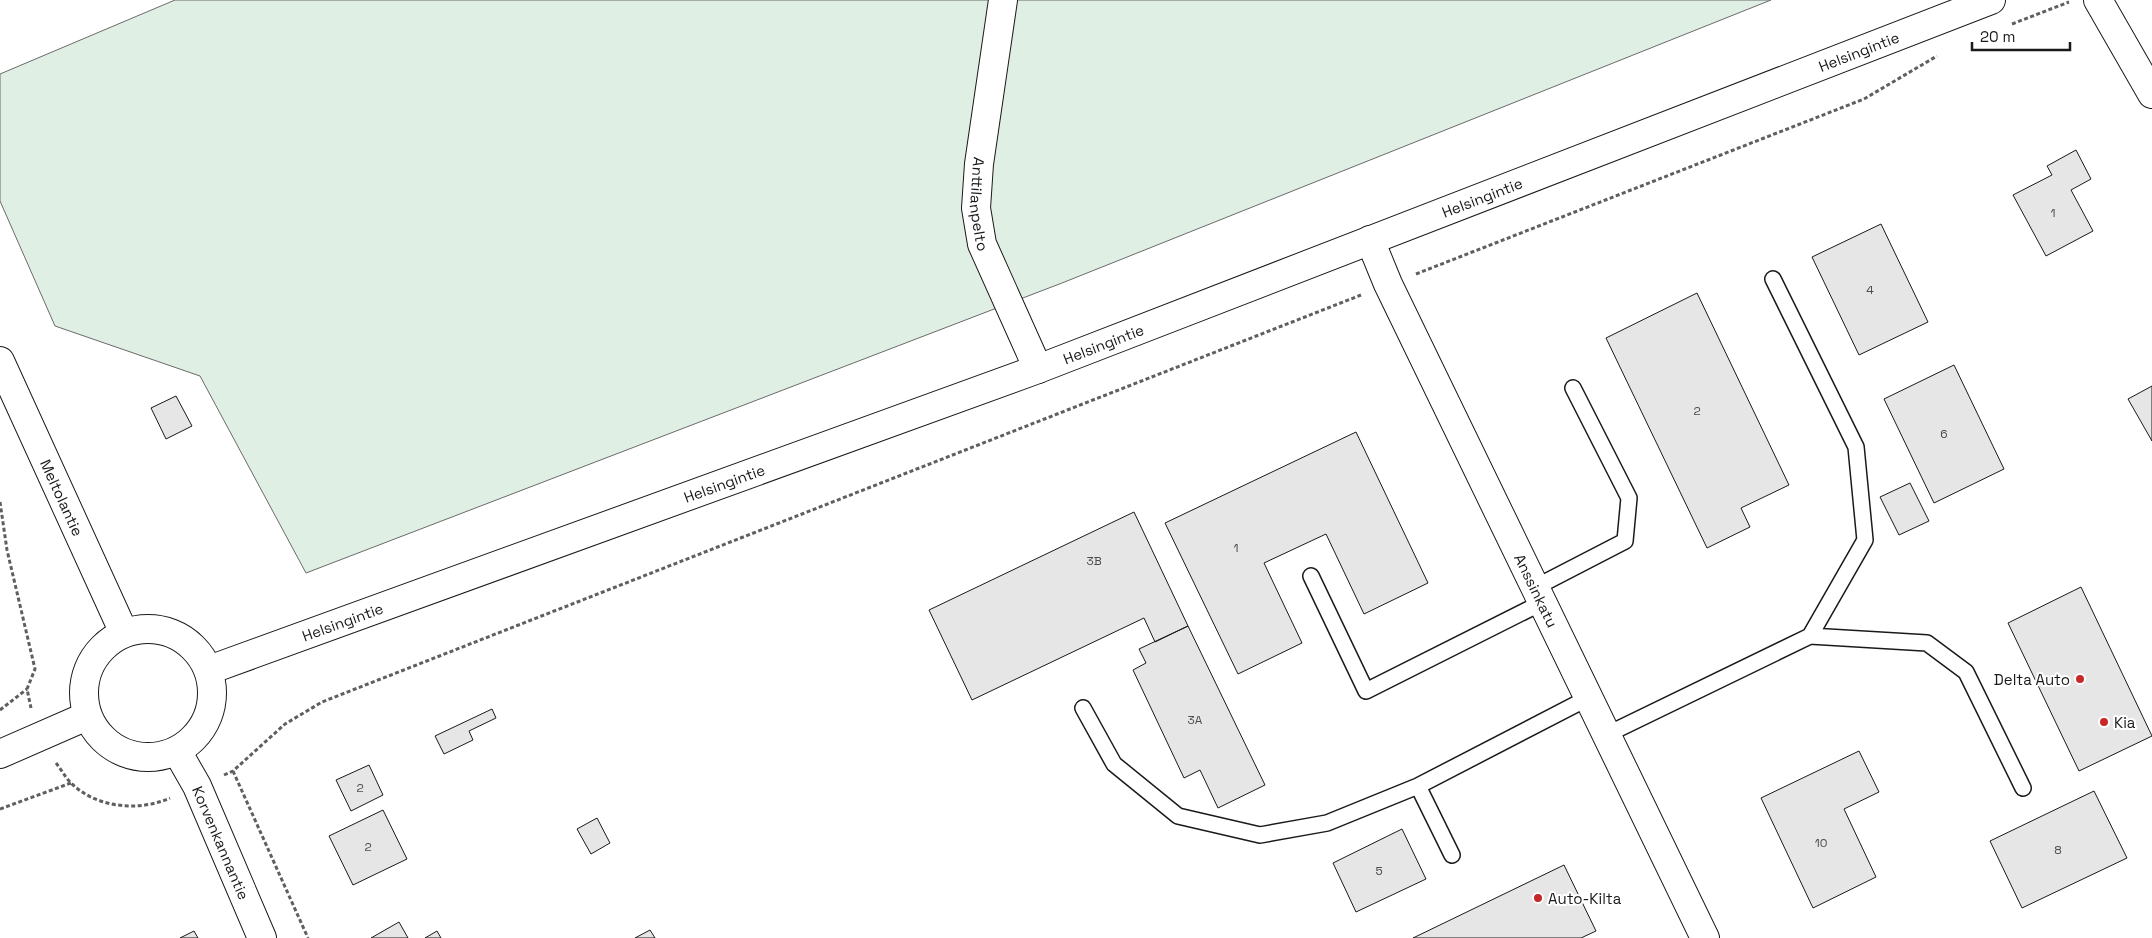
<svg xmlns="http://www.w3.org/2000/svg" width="2152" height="938" font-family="'Space Grotesk',sans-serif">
	<rect width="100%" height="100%" fill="#fff"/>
	<!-- green -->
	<path fill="#e0efe3" stroke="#6a6a6a" d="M 175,0 L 1771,0 L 1062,283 L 306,573 L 200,376 L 55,326 L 0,201 L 0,74 Z"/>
	<!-- building -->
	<path fill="#e6e6e6" stroke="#1a1a1a" d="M 2076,150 L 2091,179 L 2071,190 L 2093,231 L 2046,256 L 2013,195 L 2052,175 L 2047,166 Z
		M 1881,224 L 1928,322 L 1859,355 L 1812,257 Z
		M 1697,293 L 1789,485 L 1741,508 L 1750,527 L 1707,548 L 1606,338 Z
		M 1954,365 L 2004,469 L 1934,503 L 1884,399 Z
		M 2152,386 L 2152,441 L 2128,399 Z
		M 176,396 L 192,426 L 166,439 L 151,408 Z
		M 1356,432 L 1428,583 L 1364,614 L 1326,534 L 1264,563 L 1302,643 L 1238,674 L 1165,523 Z
		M 1910,483 L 1929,521 L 1899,535 L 1880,497 Z
		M 1134,512 L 1188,626 L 1155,642 L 1144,618 L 972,700 L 929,610 Z
		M 2081,587 L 2152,736 L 2079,771 L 2008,623 Z
		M 1188,626 L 1265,785 L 1218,808 L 1200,770 L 1184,778 L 1133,670 L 1146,663 L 1139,649 Z
		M 492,709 L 496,718 L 469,731 L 473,740 L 444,754 L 435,736 Z
		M 1859,751 L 1879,792 L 1844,809 L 1876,877 L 1813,908 L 1761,798 Z
		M 369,765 L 383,795 L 351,811 L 336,780 Z
		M 2094,791 L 2127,858 L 2022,908 L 1990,841 Z
		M 383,810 L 407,859 L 353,885 L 329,836 Z
		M 597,818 L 610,843 L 591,854 L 577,829 Z
		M 1402,829 L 1426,879 L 1356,912 L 1333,863 Z
		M 1564,865 L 1596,931 L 1581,938 L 1413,938 Z
		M 399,922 L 408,938 L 371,938 Z
		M 650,930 L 655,938 L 635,938 Z
		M 194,931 L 198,938 L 180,938 Z
		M 437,931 L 441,938 L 425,938 Z"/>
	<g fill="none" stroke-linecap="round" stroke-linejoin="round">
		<!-- service casing -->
		<g stroke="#1a1a1a" stroke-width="18">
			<path id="service" d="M 1773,279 L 1856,447 L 1865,540 L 1810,636
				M 1311,576 L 1366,691 L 1543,602
				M 1536,587 L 1625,541 L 1629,498 L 1573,388
				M 1083,708 L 1114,764 L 1178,816 L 1260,835 L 1327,823 L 1418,786 L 1590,697
				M 1608,734 L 1810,636 L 1927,643 L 1966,672 L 2023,788
				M 1418,786 L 1452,855"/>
		</g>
		<!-- minor casing -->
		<g stroke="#1a1a1a" stroke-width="30">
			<g id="minor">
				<path id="s1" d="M 1003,0 L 979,164 L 976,208 L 982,244 L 1038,369"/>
				<path d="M 2098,0 L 2152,94"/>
				<path id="s2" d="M 1370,240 L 1388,284 L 1705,938"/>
			</g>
		</g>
		<!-- tertiary casing -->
		<g stroke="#1a1a1a" stroke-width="30">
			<g id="tertiary">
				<path id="s3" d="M 0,361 L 124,633"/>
			</g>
		</g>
		<!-- secondary casing -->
		<g stroke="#1a1a1a" stroke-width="30">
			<g id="secondary">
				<circle cx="148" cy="693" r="64"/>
				<path id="s4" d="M 209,670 L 1038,369 L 1991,0"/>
				<path id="s5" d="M 177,751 L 197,786 L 262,938"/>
				<path d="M 0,754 L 87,716"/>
			</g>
		</g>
		<!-- path -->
		<path stroke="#5f5f5f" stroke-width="3" stroke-dasharray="4 2.5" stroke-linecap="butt" d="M 2012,24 L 2069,2
			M 1416,274 L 1864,99 L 1937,56
			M 0,502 L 7,550 L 35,669 L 27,689 L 31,708
			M 0,710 L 27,689
			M 56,763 C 61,769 65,777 70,782 C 95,808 139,812 170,798
			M 233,771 L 308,938
			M 224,775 L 233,771 L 285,724 L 322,702 L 1361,295
			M 0,809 L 71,783"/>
		<!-- service -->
		<use href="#service" stroke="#fff" stroke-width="15"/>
		<!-- minor -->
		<use href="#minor" stroke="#fff" stroke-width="28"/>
		<!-- tertiary -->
		<use href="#tertiary" stroke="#fff" stroke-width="28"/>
		<!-- secondary -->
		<use href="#secondary" stroke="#fff" stroke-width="28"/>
	</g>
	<!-- markers -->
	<g fill="#c62828" stroke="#fff" stroke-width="2">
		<circle cx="2080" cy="679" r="5"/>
		<circle cx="2104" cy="722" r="5"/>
		<circle cx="1538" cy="898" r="5"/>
	</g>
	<g text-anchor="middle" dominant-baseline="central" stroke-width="4" stroke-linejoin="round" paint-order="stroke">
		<!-- number labels -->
		<g font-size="12" fill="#4d4d4d">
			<text x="2053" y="213">1</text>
			<text x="1870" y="290">4</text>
			<text x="1697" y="411">2</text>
			<text x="1944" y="434">6</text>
			<text x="1236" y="548">1</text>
			<text x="1094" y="561">3B</text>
			<text x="1195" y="720">3A</text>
			<text x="360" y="788">2</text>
			<text x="1821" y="843">10</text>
			<text x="368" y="847">2</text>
			<text x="2058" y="850">8</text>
			<text x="1379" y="871">5</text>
		</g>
		<!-- street labels -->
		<g font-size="15" fill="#1a1a1a" stroke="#fff">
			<text stroke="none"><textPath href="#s4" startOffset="1762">Helsingintie</textPath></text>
			<text stroke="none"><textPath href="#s4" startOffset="1358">Helsingintie</textPath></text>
			<text stroke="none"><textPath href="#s1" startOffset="206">Anttilanpelto</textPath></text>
			<text stroke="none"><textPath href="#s4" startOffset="952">Helsingintie</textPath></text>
			<text stroke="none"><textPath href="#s4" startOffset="548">Helsingintie</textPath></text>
			<text stroke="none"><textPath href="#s3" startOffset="150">Meltolantie</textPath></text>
			<text stroke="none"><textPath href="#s2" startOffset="388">Anssinkatu</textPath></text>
			<text stroke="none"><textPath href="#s4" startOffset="142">Helsingintie</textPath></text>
			<text stroke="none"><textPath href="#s5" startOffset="102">Korvenkannantie</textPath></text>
		</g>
		<!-- poi labels -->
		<g font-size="15" fill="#1a1a1a" stroke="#fff" text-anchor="start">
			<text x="2070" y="679" text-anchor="end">Delta Auto</text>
			<text x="2114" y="722">Kia</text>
			<text x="1548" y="898">Auto-Kilta</text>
		</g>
	</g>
	<!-- scale -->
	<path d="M1972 42v8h98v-8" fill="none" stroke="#1a1a1a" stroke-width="2.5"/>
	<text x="1980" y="42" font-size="15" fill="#1a1a1a" stroke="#ffffff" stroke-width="4" paint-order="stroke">20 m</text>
</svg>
